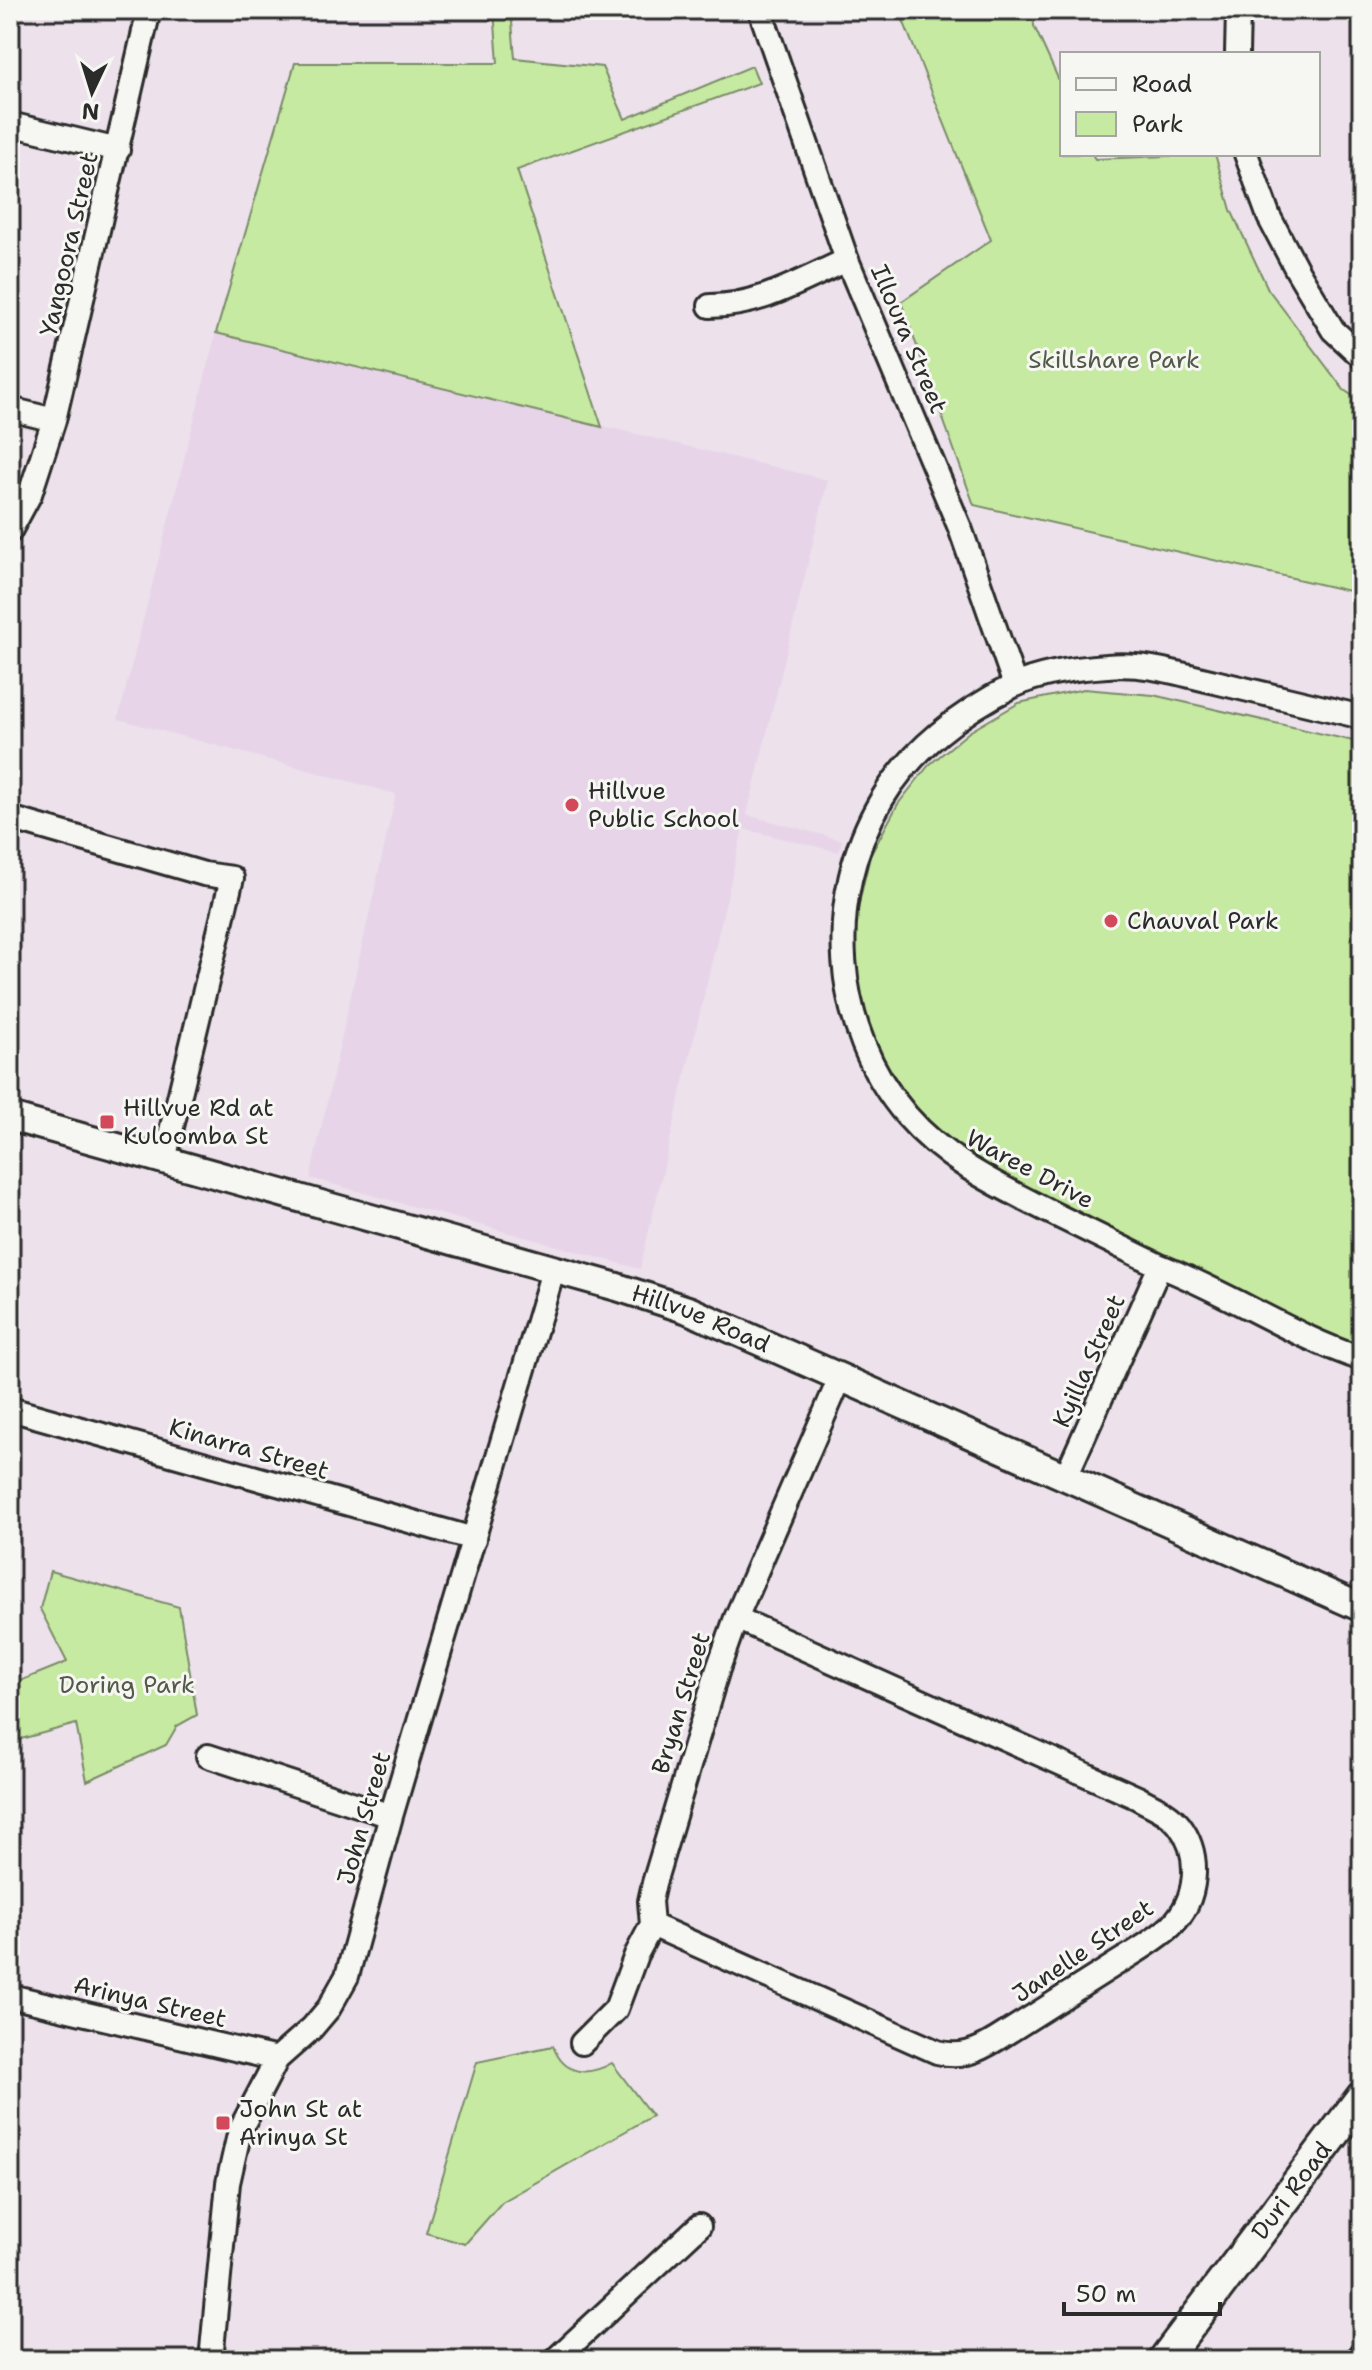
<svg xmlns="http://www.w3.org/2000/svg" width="1372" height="2370" font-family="'Shantell Sans',sans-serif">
	<rect width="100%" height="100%" fill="#ede2ec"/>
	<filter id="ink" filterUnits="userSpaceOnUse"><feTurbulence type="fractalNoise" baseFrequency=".0125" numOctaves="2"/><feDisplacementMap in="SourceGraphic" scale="16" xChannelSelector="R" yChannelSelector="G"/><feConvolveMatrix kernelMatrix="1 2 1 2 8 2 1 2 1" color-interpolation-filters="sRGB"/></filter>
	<g filter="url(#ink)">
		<!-- built -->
		<path fill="#e7d4e8" d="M 216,333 L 828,480 L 747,815 L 842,840 L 839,852 L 743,829 L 640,1269 L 310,1178 L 396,794 L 118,719 Z"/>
		<!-- green -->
		<path fill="#c7eaa3" stroke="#798a67" stroke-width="2" d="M 494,10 L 511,10 L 515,58 L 602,67 L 625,119 L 752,66 L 759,83 L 517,170 L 602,427 L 216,333 L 295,63 L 498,63 Z
			M 899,10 L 1033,10 L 1034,26 L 1062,87 L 1062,154 L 1092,154 L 1095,159 L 1215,154 L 1231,210 L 1268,289 L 1344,390 L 1362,402 L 1362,594 L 974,505 L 901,302 L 991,240 Z
			M 1084,689 L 1153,695 L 1362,743 L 1362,1354 L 967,1163 L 891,1086 L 870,1036 L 860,1004 L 855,966 L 856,916 L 870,856 L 898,804 L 929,765 L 969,732 L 1019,703 Z
			M 50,1571 L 179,1607 L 197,1715 L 177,1726 L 166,1745 L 87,1781 L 76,1724 L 10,1742 L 10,1685 L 67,1662 L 40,1609 Z
			M 553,2046 C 564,2075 587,2077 612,2063 L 652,2116 L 502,2202 L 465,2244 L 426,2233 L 477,2062 Z"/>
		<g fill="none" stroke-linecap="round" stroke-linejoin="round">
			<!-- minor casing -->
			<g stroke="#2b2b2b" stroke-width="28">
				<path id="minor" d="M 760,10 L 847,260 L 960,528 L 1015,685
					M 1237,54 L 1238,10
					M 10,124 L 118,150
					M 1246,154 L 1269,217 L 1297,270 L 1333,330 L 1362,357
					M 710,306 C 760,306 802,280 847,260
					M 10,409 L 54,420
					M 10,531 L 30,494 L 54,420 L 149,10
					M 1362,717 C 1313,705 1264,694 1215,682 C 1180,674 1143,662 1107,666 C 1077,668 1041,673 1013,686 C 962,711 911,750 882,799 C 823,897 832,1029 907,1116 C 945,1160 995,1184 1046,1210 C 1084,1229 1122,1247 1160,1266 C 1229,1293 1292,1336 1362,1359
					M 10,818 L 204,874 L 232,878 L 164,1160
					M 10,1409 L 474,1539
					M 1066,1476 L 1160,1266
					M 208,1756 L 391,1816
					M 652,1925 L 937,2052 C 961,2058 976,2052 997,2039 C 1035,2015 1073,1991 1111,1967 C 1131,1954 1154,1942 1171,1926 C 1198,1900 1202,1855 1179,1825 C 1169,1812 1152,1806 1138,1798 L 736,1618
					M 10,1996 L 277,2059
					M 582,2043 L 616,2009 L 636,1955 L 652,1925 L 650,1901 L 654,1883 L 718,1669 L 736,1618 L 841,1376
					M 211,2360 L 228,2183 L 240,2130 L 277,2059 L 312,2028 L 329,2008 L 347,1976 L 391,1816 L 553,1271
					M 555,2360 L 699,2226"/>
			</g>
			<!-- tertiary casing -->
			<g stroke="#2b2b2b" stroke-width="32">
				<g id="tertiary">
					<path id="s1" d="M 10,1117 L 617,1287 L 688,1310 L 1362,1608"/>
				</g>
			</g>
			<!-- secondary casing -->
			<g stroke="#2b2b2b" stroke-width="36">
				<g id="secondary">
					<path id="s2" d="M 1164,2360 L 1362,2097"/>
				</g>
			</g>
			<!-- minor -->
			<use href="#minor" stroke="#f6f6f2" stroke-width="22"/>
			<!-- tertiary -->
			<use href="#tertiary" stroke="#f6f6f2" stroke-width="26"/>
			<!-- secondary -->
			<use href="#secondary" stroke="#f6f6f2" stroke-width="30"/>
			<!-- rail -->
			<path stroke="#2b2b2b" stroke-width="6" d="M 1342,2360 L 1362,2334"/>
		</g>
	</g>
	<!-- markers -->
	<g fill="#d1495b" stroke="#f6f6f2" stroke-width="3">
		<circle cx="572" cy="805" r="8"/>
		<circle cx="1111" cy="921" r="8"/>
		<rect x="99" y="1114" width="16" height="16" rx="4"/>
		<rect x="215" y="2115" width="16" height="16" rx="4"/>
	</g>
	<g text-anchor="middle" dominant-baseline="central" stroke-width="6" stroke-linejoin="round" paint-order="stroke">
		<!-- street labels -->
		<g font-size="24" fill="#2b2b2b" stroke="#f6f6f2">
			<text transform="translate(69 244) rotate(-77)">Yangoora Street</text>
			<text transform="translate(909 339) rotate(67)">Illoura Street</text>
			<text transform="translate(1030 1169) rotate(28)">Waree Drive</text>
			<text stroke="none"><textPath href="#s1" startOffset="720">Hillvue Road</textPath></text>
			<text transform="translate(1089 1361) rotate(-66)">Kyilla Street</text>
			<text transform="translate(249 1449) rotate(16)">Kinarra Street</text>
			<text transform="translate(681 1703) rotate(-73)">Bryan Street</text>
			<text transform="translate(364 1818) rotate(-74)">John Street</text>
			<text transform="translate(1083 1951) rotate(-34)">Janelle Street</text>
			<text transform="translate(150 2002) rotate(13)">Arinya Street</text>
			<text stroke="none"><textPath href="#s2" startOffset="212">Duri Road</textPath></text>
		</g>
		<!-- park labels -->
		<g font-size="24" fill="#525b49" stroke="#f6f6f2">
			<text x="1114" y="360">Skillshare Park</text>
			<text x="127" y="1685">Doring Park</text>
		</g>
		<!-- poi labels -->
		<g font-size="24" fill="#2b2b2b" stroke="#f6f6f2" text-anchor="start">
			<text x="588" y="791">Hillvue<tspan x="588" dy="28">Public School</tspan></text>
			<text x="1127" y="921">Chauval Park</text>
			<text x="123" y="1108">Hillvue Rd at<tspan x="123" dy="28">Kuloomba St</tspan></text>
			<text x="239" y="2109">John St at<tspan x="239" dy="28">Arinya St</tspan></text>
		</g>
	</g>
	<!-- margin -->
	<rect width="1372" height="2370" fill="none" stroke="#f6f6f2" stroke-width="40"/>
	<rect x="20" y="20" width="1332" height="2330" fill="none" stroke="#2b2b2b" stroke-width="3" filter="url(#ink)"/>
	<!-- legend -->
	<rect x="1060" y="52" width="260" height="104" fill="#f6f6f2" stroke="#a5a5a2" stroke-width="2"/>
	<rect x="1076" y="78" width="40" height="12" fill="#f6f6f2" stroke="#a5a5a2" stroke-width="2"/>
	<text x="1132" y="92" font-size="24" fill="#2b2b2b">Road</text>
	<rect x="1076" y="112" width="40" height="24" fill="#c7eaa3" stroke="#a5a5a2" stroke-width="2"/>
	<text x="1132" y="132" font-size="24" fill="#2b2b2b">Park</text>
	<!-- north arrow -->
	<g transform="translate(92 92) rotate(184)" stroke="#f6f6f2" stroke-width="6" paint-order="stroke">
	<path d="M0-6L14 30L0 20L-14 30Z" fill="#2b2b2b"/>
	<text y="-12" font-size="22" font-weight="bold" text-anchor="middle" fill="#2b2b2b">N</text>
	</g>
	<!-- scale -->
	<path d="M1064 2302v12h156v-12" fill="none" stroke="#2b2b2b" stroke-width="4"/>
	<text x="1076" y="2302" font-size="24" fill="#2b2b2b" stroke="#f6f6f2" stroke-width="6" paint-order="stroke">50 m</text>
</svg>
